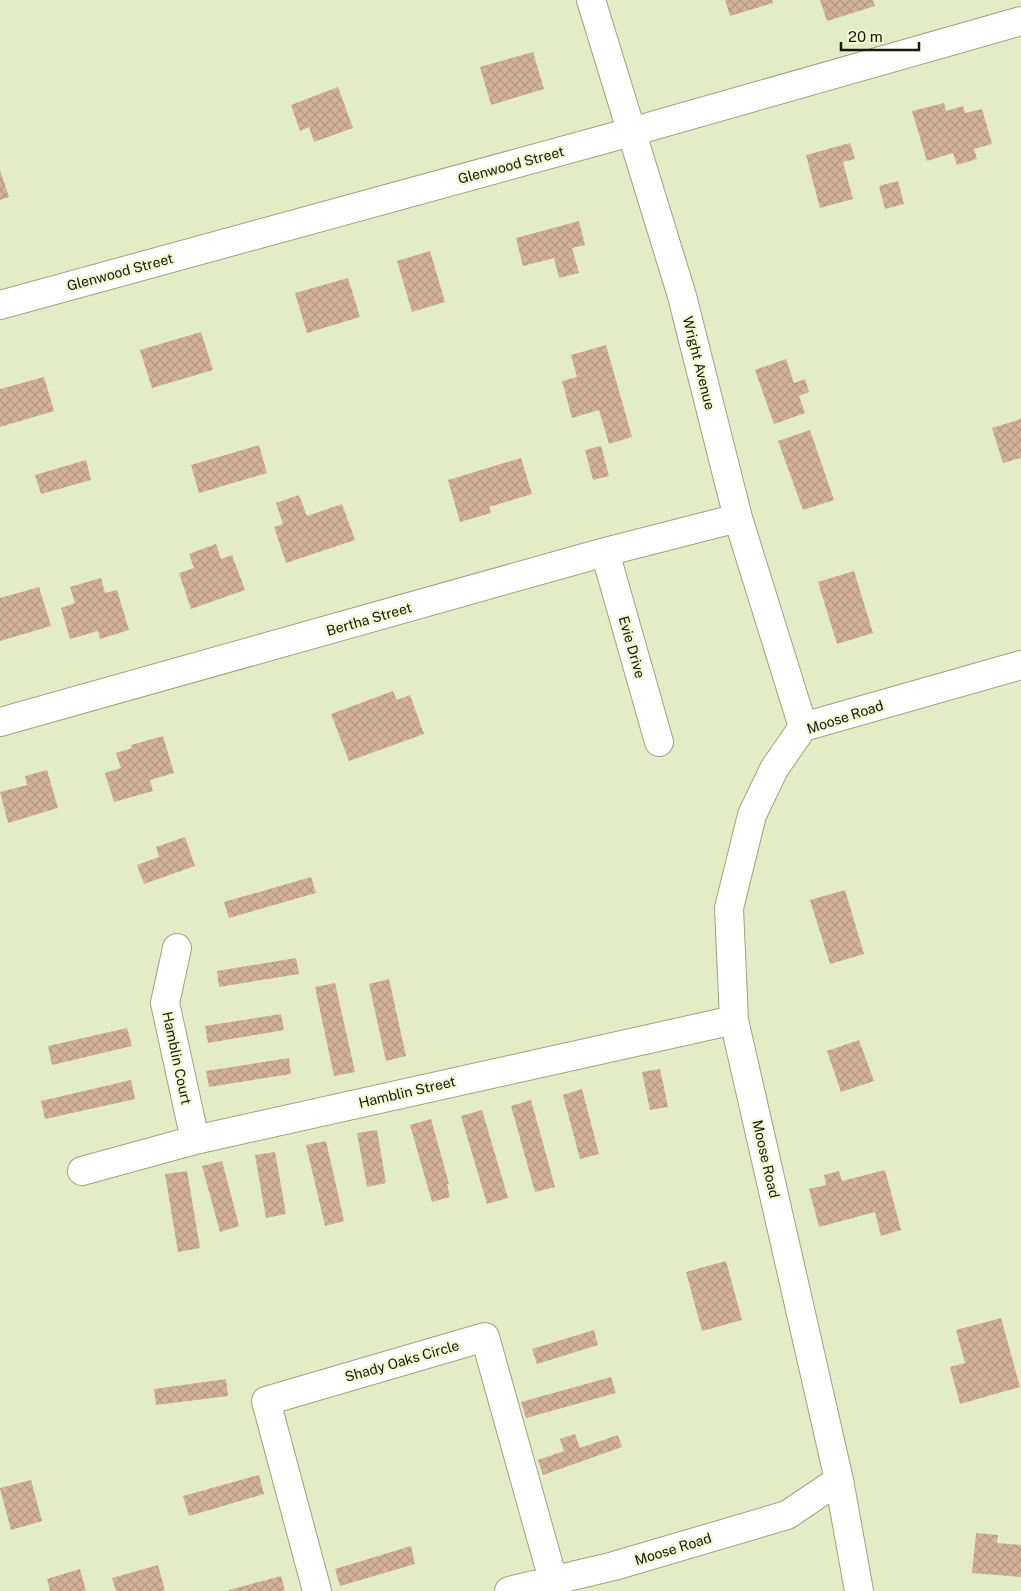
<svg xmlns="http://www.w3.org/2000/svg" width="1021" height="1591" font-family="'Public Sans',sans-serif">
	<defs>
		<pattern id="building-cross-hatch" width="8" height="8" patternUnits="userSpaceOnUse" patternTransform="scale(1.25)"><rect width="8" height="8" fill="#d4b29a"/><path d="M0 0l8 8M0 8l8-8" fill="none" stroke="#b59883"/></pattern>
	</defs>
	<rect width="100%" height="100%" fill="#e4ecc6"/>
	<!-- building -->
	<path fill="url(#building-cross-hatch)" d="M 725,0 L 772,0 L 773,3 L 730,16 Z
		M 820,0 L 873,0 L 875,6 L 827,21 Z
		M 533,52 L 544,89 L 491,105 L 480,67 Z
		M 338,87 L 353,128 L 314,142 L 309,127 L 300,131 L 291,105 Z
		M 944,103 L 946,111 L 963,106 L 965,113 L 982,109 L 992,144 L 974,149 L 977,159 L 957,165 L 953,153 L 927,161 L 912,111 Z
		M 850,143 L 855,159 L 843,162 L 853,199 L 820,208 L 806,155 Z
		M 0,170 L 9,197 L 0,200 Z
		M 898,181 L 904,204 L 885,209 L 879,186 Z
		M 579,221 L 585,245 L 572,248 L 579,273 L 559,278 L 554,258 L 523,266 L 516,238 Z
		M 430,251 L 445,302 L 412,312 L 397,261 Z
		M 348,278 L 360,317 L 307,333 L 295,293 Z
		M 201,332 L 213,370 L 152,388 L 140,350 Z
		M 606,345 L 632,437 L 609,444 L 599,410 L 572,418 L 562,381 L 577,377 L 571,355 Z
		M 786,359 L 794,383 L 805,379 L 809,392 L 799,396 L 805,413 L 774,424 L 755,370 Z
		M 44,377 L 54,411 L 0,427 L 0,389 Z
		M 1021,419 L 1021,458 L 1003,463 L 992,428 Z
		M 810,430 L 834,500 L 803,510 L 778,441 Z
		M 259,445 L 267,473 L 199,493 L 191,465 Z
		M 601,446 L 609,476 L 593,480 L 585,450 Z
		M 521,458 L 532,494 L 489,507 L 491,513 L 460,522 L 448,480 Z
		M 86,460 L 91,480 L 41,494 L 35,475 Z
		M 299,495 L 307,516 L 342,504 L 355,540 L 286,563 L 274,527 L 283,524 L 276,503 Z
		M 216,544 L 221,559 L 232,555 L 245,590 L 191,609 L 179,573 L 194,568 L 189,554 Z
		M 854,571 L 873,633 L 837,644 L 818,582 Z
		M 101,578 L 105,593 L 117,590 L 129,630 L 100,639 L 98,631 L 70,639 L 61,608 L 75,603 L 70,587 Z
		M 39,587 L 51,626 L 0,641 L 0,598 Z
		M 393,691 L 397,700 L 410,695 L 424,734 L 349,761 L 331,714 Z
		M 163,736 L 174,773 L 150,780 L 153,791 L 114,802 L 105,773 L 121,768 L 116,753 L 132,748 L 131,745 Z
		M 47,770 L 58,808 L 8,823 L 0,792 L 27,785 L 25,776 Z
		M 185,837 L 195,866 L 144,884 L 137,865 L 159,857 L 156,847 Z
		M 311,877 L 316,893 L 229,918 L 224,902 Z
		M 845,890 L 864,954 L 830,964 L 810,900 Z
		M 296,958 L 299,974 L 219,987 L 217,971 Z
		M 389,979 L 406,1056 L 386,1061 L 369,984 Z
		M 335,983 L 355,1072 L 334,1076 L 315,987 Z
		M 281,1014 L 284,1030 L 208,1043 L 205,1026 Z
		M 127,1028 L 132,1046 L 52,1065 L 48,1046 Z
		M 859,1040 L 874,1081 L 841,1092 L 827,1051 Z
		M 289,1058 L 291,1074 L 209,1087 L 206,1071 Z
		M 660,1069 L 668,1107 L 650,1110 L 642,1072 Z
		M 131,1080 L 135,1099 L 45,1119 L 41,1101 Z
		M 582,1089 L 599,1154 L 580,1159 L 563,1095 Z
		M 531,1100 L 555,1187 L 535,1192 L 511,1106 Z
		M 482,1110 L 508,1198 L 487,1204 L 461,1116 Z
		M 431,1119 L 449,1184 L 447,1184 L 450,1197 L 432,1202 L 410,1125 Z
		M 377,1130 L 386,1183 L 367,1187 L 357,1133 Z
		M 326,1141 L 344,1221 L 325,1226 L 306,1145 Z
		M 275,1152 L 286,1214 L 266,1218 L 255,1155 Z
		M 222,1161 L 239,1226 L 220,1232 L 202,1166 Z
		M 885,1170 L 901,1230 L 881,1236 L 875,1212 L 819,1227 L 809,1189 L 826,1185 L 824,1175 L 839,1171 L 842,1181 Z
		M 187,1171 L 200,1248 L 178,1252 L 165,1174 Z
		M 726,1261 L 742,1320 L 702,1331 L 686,1272 Z
		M 1001,1318 L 1020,1387 L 960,1404 L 950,1367 L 965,1363 L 956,1330 Z
		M 594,1330 L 598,1345 L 537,1364 L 532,1349 Z
		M 611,1377 L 616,1393 L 526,1418 L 521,1402 Z
		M 226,1379 L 228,1396 L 156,1405 L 154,1389 Z
		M 575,1434 L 580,1448 L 618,1435 L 622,1447 L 543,1475 L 538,1460 L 564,1451 L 560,1439 Z
		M 259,1475 L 264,1494 L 189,1516 L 183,1496 Z
		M 31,1480 L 42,1521 L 11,1530 L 0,1488 Z
		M 976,1533 L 998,1535 L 997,1543 L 1021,1545 L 1021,1577 L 972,1573 Z
		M 411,1546 L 415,1564 L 340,1586 L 335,1569 Z
		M 158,1565 L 165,1591 L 116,1591 L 112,1578 Z
		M 80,1569 L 86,1591 L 50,1591 L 47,1579 Z
		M 281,1576 L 285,1591 L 229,1591 L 229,1590 Z"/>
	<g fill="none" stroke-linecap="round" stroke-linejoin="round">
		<!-- minor casing -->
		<g stroke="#9da480" stroke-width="30">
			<path id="minor" d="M 591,0 L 682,296 L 738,518 L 803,727
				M 0,305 L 631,132 L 1021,21
				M 605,552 L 659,742
				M 0,722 L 605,552 L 738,518
				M 177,948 L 165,1003 L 195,1140
				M 82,1171 L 195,1140 L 734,1020
				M 317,1591 L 266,1401 L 485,1337 L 553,1580
				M 509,1591 L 614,1566 L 787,1515 L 839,1480
				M 859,1591 L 839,1480 L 734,1020 L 729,908 L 752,815 L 774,769 L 803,727 L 1021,665"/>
		</g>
		<!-- minor -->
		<use href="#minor" stroke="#fff" stroke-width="28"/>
	</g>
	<g text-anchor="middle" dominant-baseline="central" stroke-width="4.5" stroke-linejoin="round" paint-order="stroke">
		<!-- street labels -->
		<g font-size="14" fill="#17190b" stroke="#f1f9d3">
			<text transform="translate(511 165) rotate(-15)">Glenwood Street</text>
			<text transform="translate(120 272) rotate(-15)">Glenwood Street</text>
			<text transform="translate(699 363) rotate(76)">Wright Avenue</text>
			<text transform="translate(369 619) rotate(-16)">Bertha Street</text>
			<text transform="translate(632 647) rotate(74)">Evie Drive</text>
			<text transform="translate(845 717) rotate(-18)">Moose Road</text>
			<text transform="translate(177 1058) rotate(78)">Hamblin Court</text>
			<text transform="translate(407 1092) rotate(-13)">Hamblin Street</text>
			<text transform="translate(766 1159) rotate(77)">Moose Road</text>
			<text transform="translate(402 1361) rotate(-16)">Shady Oaks Circle</text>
			<text transform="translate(673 1549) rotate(-17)">Moose Road</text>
		</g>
	</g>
	<!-- scale -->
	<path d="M841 42v8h78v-8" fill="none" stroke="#17190b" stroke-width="2.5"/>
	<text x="848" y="42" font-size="15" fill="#17190b" stroke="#f1f9d3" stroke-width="4" paint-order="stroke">20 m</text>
</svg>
